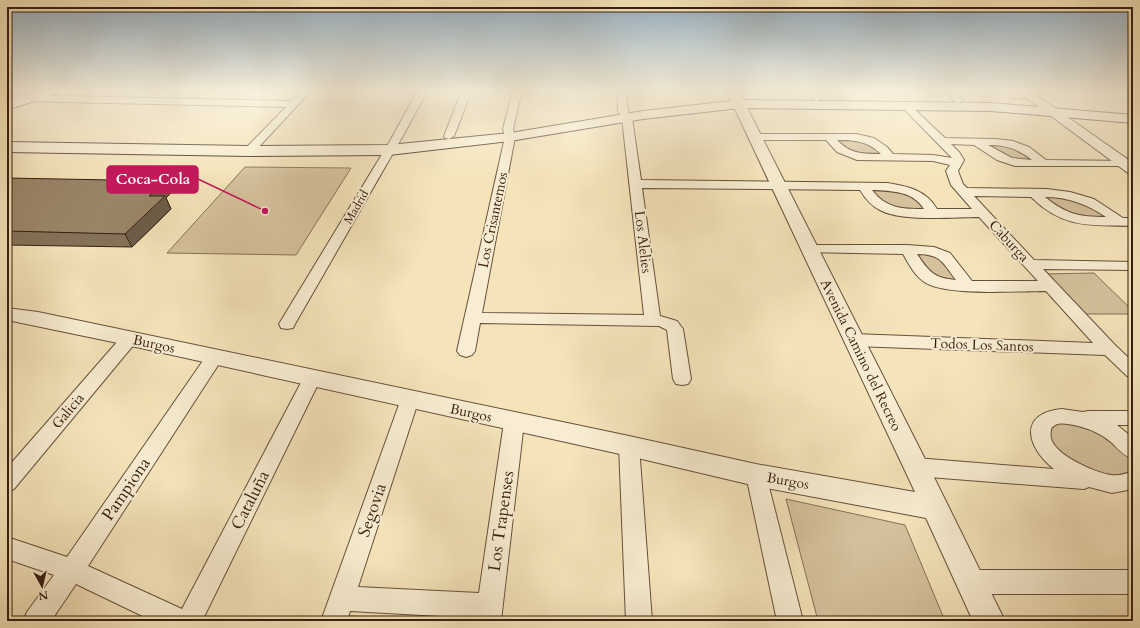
<svg xmlns="http://www.w3.org/2000/svg" width="1140" height="628" font-family="Cardo,serif">
	<rect width="100%" height="100%" fill="#f5e4ba"/>
	<filter id="stains"><feTurbulence type="fractalNoise" baseFrequency=".005" numOctaves="4"/><feColorMatrix values="0 0 0 0 .2 0 0 0 0 .09 0 0 0 0 .02 0 0 0 .5 -.17"/></filter>
	<radialGradient id="worn" r=".72"><stop offset=".6" stop-color="#630" stop-opacity="0"/><stop offset="1" stop-color="#630" stop-opacity=".3"/></radialGradient>
	<!-- green -->
	<path fill="#d5c29d" stroke="#867056" d="M 178,90 L 208,90 L 192,101 L 162,100 Z
		M 999,90 L 1013,90 L 1028,100 L 1011,99 Z
		M 833,139 L 863,140 L 886,155 L 854,153 Z
		M 983,144 L 1008,145 L 1039,162 L 1020,162 Z
		M 245,167 L 351,168 L 296,255 L 167,253 Z
		M 867,189 L 906,192 L 929,211 L 887,208 Z
		M 1039,195 L 1073,197 L 1114,219 L 1076,218 Z
		M 926,253 L 941,258 L 957,279 L 948,282 L 936,281 L 916,256 Z
		M 1094,273 L 1133,311 L 1133,314 L 1077,314 L 1040,274 Z
		M 1081,421 C 1090,427 1124,445 1129,452 C 1134,459 1134,469 1130,476 L 1109,480 L 1057,456 L 1045,430 L 1049,424 Z
		M 786,499 L 905,525 L 945,621 L 818,621 Z
		M 350,616 L 473,621 L 348,621 Z"/>
	<g fill="none" stroke-linecap="round" stroke-linejoin="round">
		<!-- minor casing -->
		<g stroke="#66503a" stroke-width="2">
			<path id="minor" d="M 302,90 L 312,90 L 253,153 L 245,153 L 243,151 L 245,149 L 286,107 L 17,101 L 12,98 L 17,95 L 291,101 Z
				M 418,90 L 428,90 L 400,141 L 295,324 L 293,328 L 287,329 L 281,328 L 279,324 L 390,141 Z
				M 462,90 L 472,90 L 454,136 L 449,139 L 445,138 L 444,136 Z
				M 513,90 L 522,90 L 513,129 L 515,137 L 482,313 L 644,315 L 622,118 L 618,111 L 617,90 L 626,90 L 628,111 L 632,118 L 641,180 L 887,183 C 907,186 926,190 937,209 L 972,209 L 951,185 L 946,171 L 950,165 L 933,161 L 857,160 L 837,152 L 826,140 L 755,140 L 750,137 L 755,134 L 856,134 L 874,138 L 887,147 L 893,154 L 933,155 L 952,158 L 903,108 L 901,106 L 903,104 L 909,104 L 945,138 L 995,139 L 1013,141 L 1029,147 L 1046,160 L 1126,161 L 1128,163 L 1126,165 L 1122,166 L 1015,166 L 997,160 L 974,145 L 951,144 L 959,152 L 964,160 L 958,171 L 963,184 L 967,188 L 1047,189 L 1070,192 L 1094,199 L 1123,218 L 1133,218 L 1133,226 C 1090,225 1064,229 1031,197 L 974,196 L 1034,260 L 1133,262 L 1133,270 L 1043,269 L 1115,345 L 1133,362 L 1133,378 L 1127,376 L 1105,355 L 854,346 L 848,344 L 846,340 L 848,336 L 854,334 L 1093,343 L 1046,291 C 1018,291 948,296 926,283 C 915,277 909,264 903,254 L 804,252 L 802,249 L 804,246 L 809,245 L 907,245 L 934,247 L 950,253 L 972,281 L 1038,281 L 979,217 C 953,217 902,222 880,210 C 871,206 865,198 860,190 L 642,188 L 660,316 L 677,321 L 683,329 L 691,379 L 688,384 L 682,385 L 676,384 L 673,379 L 667,330 L 659,326 L 480,323 L 475,351 L 472,355 L 466,357 L 460,355 L 457,351 L 505,137 L 503,129 ZM 837,140 C 854,140 868,141 881,154 C 863,154 850,154 837,140 ZM 988,145 C 1006,145 1018,149 1032,160 L 1012,158 ZM 872,190 C 892,191 913,191 924,209 C 904,209 886,209 872,190 ZM 1045,197 C 1068,197 1087,204 1106,217 C 1079,217 1066,214 1045,197 ZM 917,254 C 941,254 943,263 956,280 C 934,278 929,272 917,254 Z
				M 807,90 L 816,90 L 822,98 L 817,101 L 814,100 Z
				M 945,90 L 954,90 L 963,100 L 958,103 L 955,102 Z
				M 130,332 L 136,334 L 138,338 L 136,342 L 14,489 L 7,492 L 7,468 L 124,334 Z
				M 215,350 L 221,352 L 224,356 L 88,566 L 182,609 L 306,373 L 312,372 L 318,373 L 321,378 L 202,621 L 153,621 L 76,584 L 51,621 L 23,621 L 27,612 L 54,575 L 7,559 L 7,537 L 67,557 L 209,352 Z
				M 410,392 L 417,394 L 419,399 L 358,587 L 479,593 L 504,422 L 507,417 L 514,415 L 521,417 L 524,422 L 501,621 L 475,621 L 476,618 L 350,611 L 347,621 L 321,621 L 401,399 L 403,394 Z
				M 1062,409 L 1083,412 L 1088,411 L 1133,411 L 1133,425 L 1117,425 L 1133,438 L 1133,459 C 1124,456 1118,449 1111,442 C 1099,432 1083,426 1068,424 C 1061,423 1055,423 1051,429 C 1051,432 1050,435 1051,438 C 1054,455 1096,473 1111,475 C 1119,476 1126,474 1133,471 L 1133,489 L 1112,493 L 1089,487 L 1084,489 L 916,476 L 909,473 L 906,467 L 909,461 L 916,458 L 1054,469 C 1026,447 1018,413 1062,409 Z
				M 629,438 L 636,440 L 639,446 L 652,621 L 626,621 L 619,446 L 622,440 Z
				M 756,466 L 763,469 L 766,475 L 803,621 L 777,621 L 746,475 L 749,469 Z
				M 970,570 L 1133,570 L 1133,594 L 970,594 L 961,590 L 958,582 L 961,574 Z"/>
		</g>
		<!-- tertiary casing -->
		<g stroke="#66503a" stroke-width="2">
			<path id="tertiary" d="M 726,90 L 738,90 L 925,459 L 1005,621 L 973,621 L 926,518 L 756,486 L 629,456 L 113,342 L 7,320 L 7,308 L 38,312 L 629,436 L 756,464 L 915,492 Z
				M 1016,90 L 1029,90 L 1133,163 L 1133,174 L 1128,173 Z"/>
		</g>
		<!-- secondary casing -->
		<g stroke="#371e10" stroke-width="2">
			<path id="secondary" d="M 42,90 L 60,90 L 58,93 L 7,110 L 7,102 Z
				M 740,100 L 991,103 L 1133,115 L 1133,123 L 991,111 L 740,108 L 643,119 L 510,141 L 389,155 L 249,156 L 7,152 L 7,142 L 249,146 L 389,145 L 510,133 L 643,111 Z"/>
		</g>
		<!-- minor -->
		<use href="#minor" fill="#f8edd2" fill-rule="evenodd"/>
		<!-- tertiary -->
		<use href="#tertiary" fill="#f8edd2" fill-rule="evenodd"/>
		<!-- secondary -->
		<use href="#secondary" fill="#f8edd2" fill-rule="evenodd"/>
	</g>
	<!-- wall -->
	<path fill="#847259" stroke="#371e10" d="M 7,178 L 171,193 L 166,198 L 171,209 L 132,247 L 7,245 Z"/>
	<!-- shaded-wall -->
	<path fill="#6c5d49" stroke="#371e10" d="M 165,181 L 171,193 L 166,198 L 171,209 L 132,247 L 125,234 L 149,196 Z"/>
	<!-- building -->
	<path fill="#9a8568" stroke="#371e10" d="M 7,178 L 165,181 L 149,196 L 165,196 L 125,234 L 7,231 Z"/>
	<!-- sky -->
	<linearGradient id="sky" x2="0" y2="1"><stop stop-color="#93acbe"/><stop offset="0.51" stop-color="#faf3e0"/><stop offset="1" stop-color="#faf3e0" stop-opacity="0"/></linearGradient>
	<rect width="1140" height="178" fill="url(#sky)"/>
	<g text-anchor="middle" dominant-baseline="central" stroke-width="4" stroke-linejoin="round" paint-order="stroke">
		<!-- far-street labels -->
		<g font-size="12" fill="#371e10" stroke="#f8edd2">
			<text transform="translate(356 207) rotate(-60)">Madrid</text>
		</g>
		<!-- street labels -->
		<g font-size="14" fill="#371e10" stroke="#f8edd2">
			<text transform="translate(493 220) rotate(-78)">Los Crisantemos</text>
			<text transform="translate(1009 241) rotate(47)">Caburga</text>
			<text transform="translate(643 242) rotate(83)">Los Alelies</text>
			<text transform="translate(154 344) rotate(12)">Burgos</text>
			<text transform="translate(982 345) rotate(2)">Todos Los Santos</text>
			<text transform="translate(861 355) rotate(64)">Avenida Camino del Recreo</text>
			<text transform="translate(68 411) rotate(-50)">Galicia</text>
			<text transform="translate(471 413) rotate(12)">Burgos</text>
			<text transform="translate(788 481) rotate(10)">Burgos</text>
		</g>
		<!-- near-street labels -->
		<g font-size="17" fill="#371e10" stroke="#f8edd2">
			<text transform="translate(126 489) rotate(-56)">Pampiona</text>
			<text transform="translate(250 500) rotate(-63)">Cataluña</text>
			<text transform="translate(372 510) rotate(-71)">Segovia</text>
			<text transform="translate(501 521) rotate(-82)">Los Trapenses</text>
		</g>
	</g>
	<!-- callouts -->
	<path fill="none" stroke="#c2185b" stroke-width="1.5" d="M265 211L198 179"/>
	<circle fill="#c2185b" stroke="#f8edd2" stroke-width="1.5" cx="265" cy="211" r="4"/>
	<rect fill="#c2185b" stroke="#c2185b" stroke-width="1.5" x="107" y="166" width="91" height="27" rx="4"/>
	<g font-size="15" text-anchor="middle" font-weight="bold" fill="#fff">
		<text x="153" y="184">Coca-Cola</text>
	</g>
	<!-- margin -->
	<rect width="1140" height="628" fill="none" stroke="#f5e4ba" stroke-width="24"/>
	<rect x="8" y="8" width="1124" height="612" fill="none" stroke="#371e10" stroke-width="2"/>
	<rect x="12" y="12" width="1116" height="604" fill="none" stroke="#371e10"/>
	<!-- north arrow -->
	<g transform="translate(42 586) rotate(172)" stroke="#f8edd2" stroke-width="3" paint-order="stroke">
	<path d="M0-3L7 15L0 10L-7 15Z" fill="#371e10"/>
	<text y="-6" font-size="11" font-weight="bold" text-anchor="middle" fill="#371e10">N</text>
	</g>
	<rect width="100%" height="100%" filter="url(#stains)"/>
	<rect width="100%" height="100%" fill="url(#worn)"/>
</svg>
